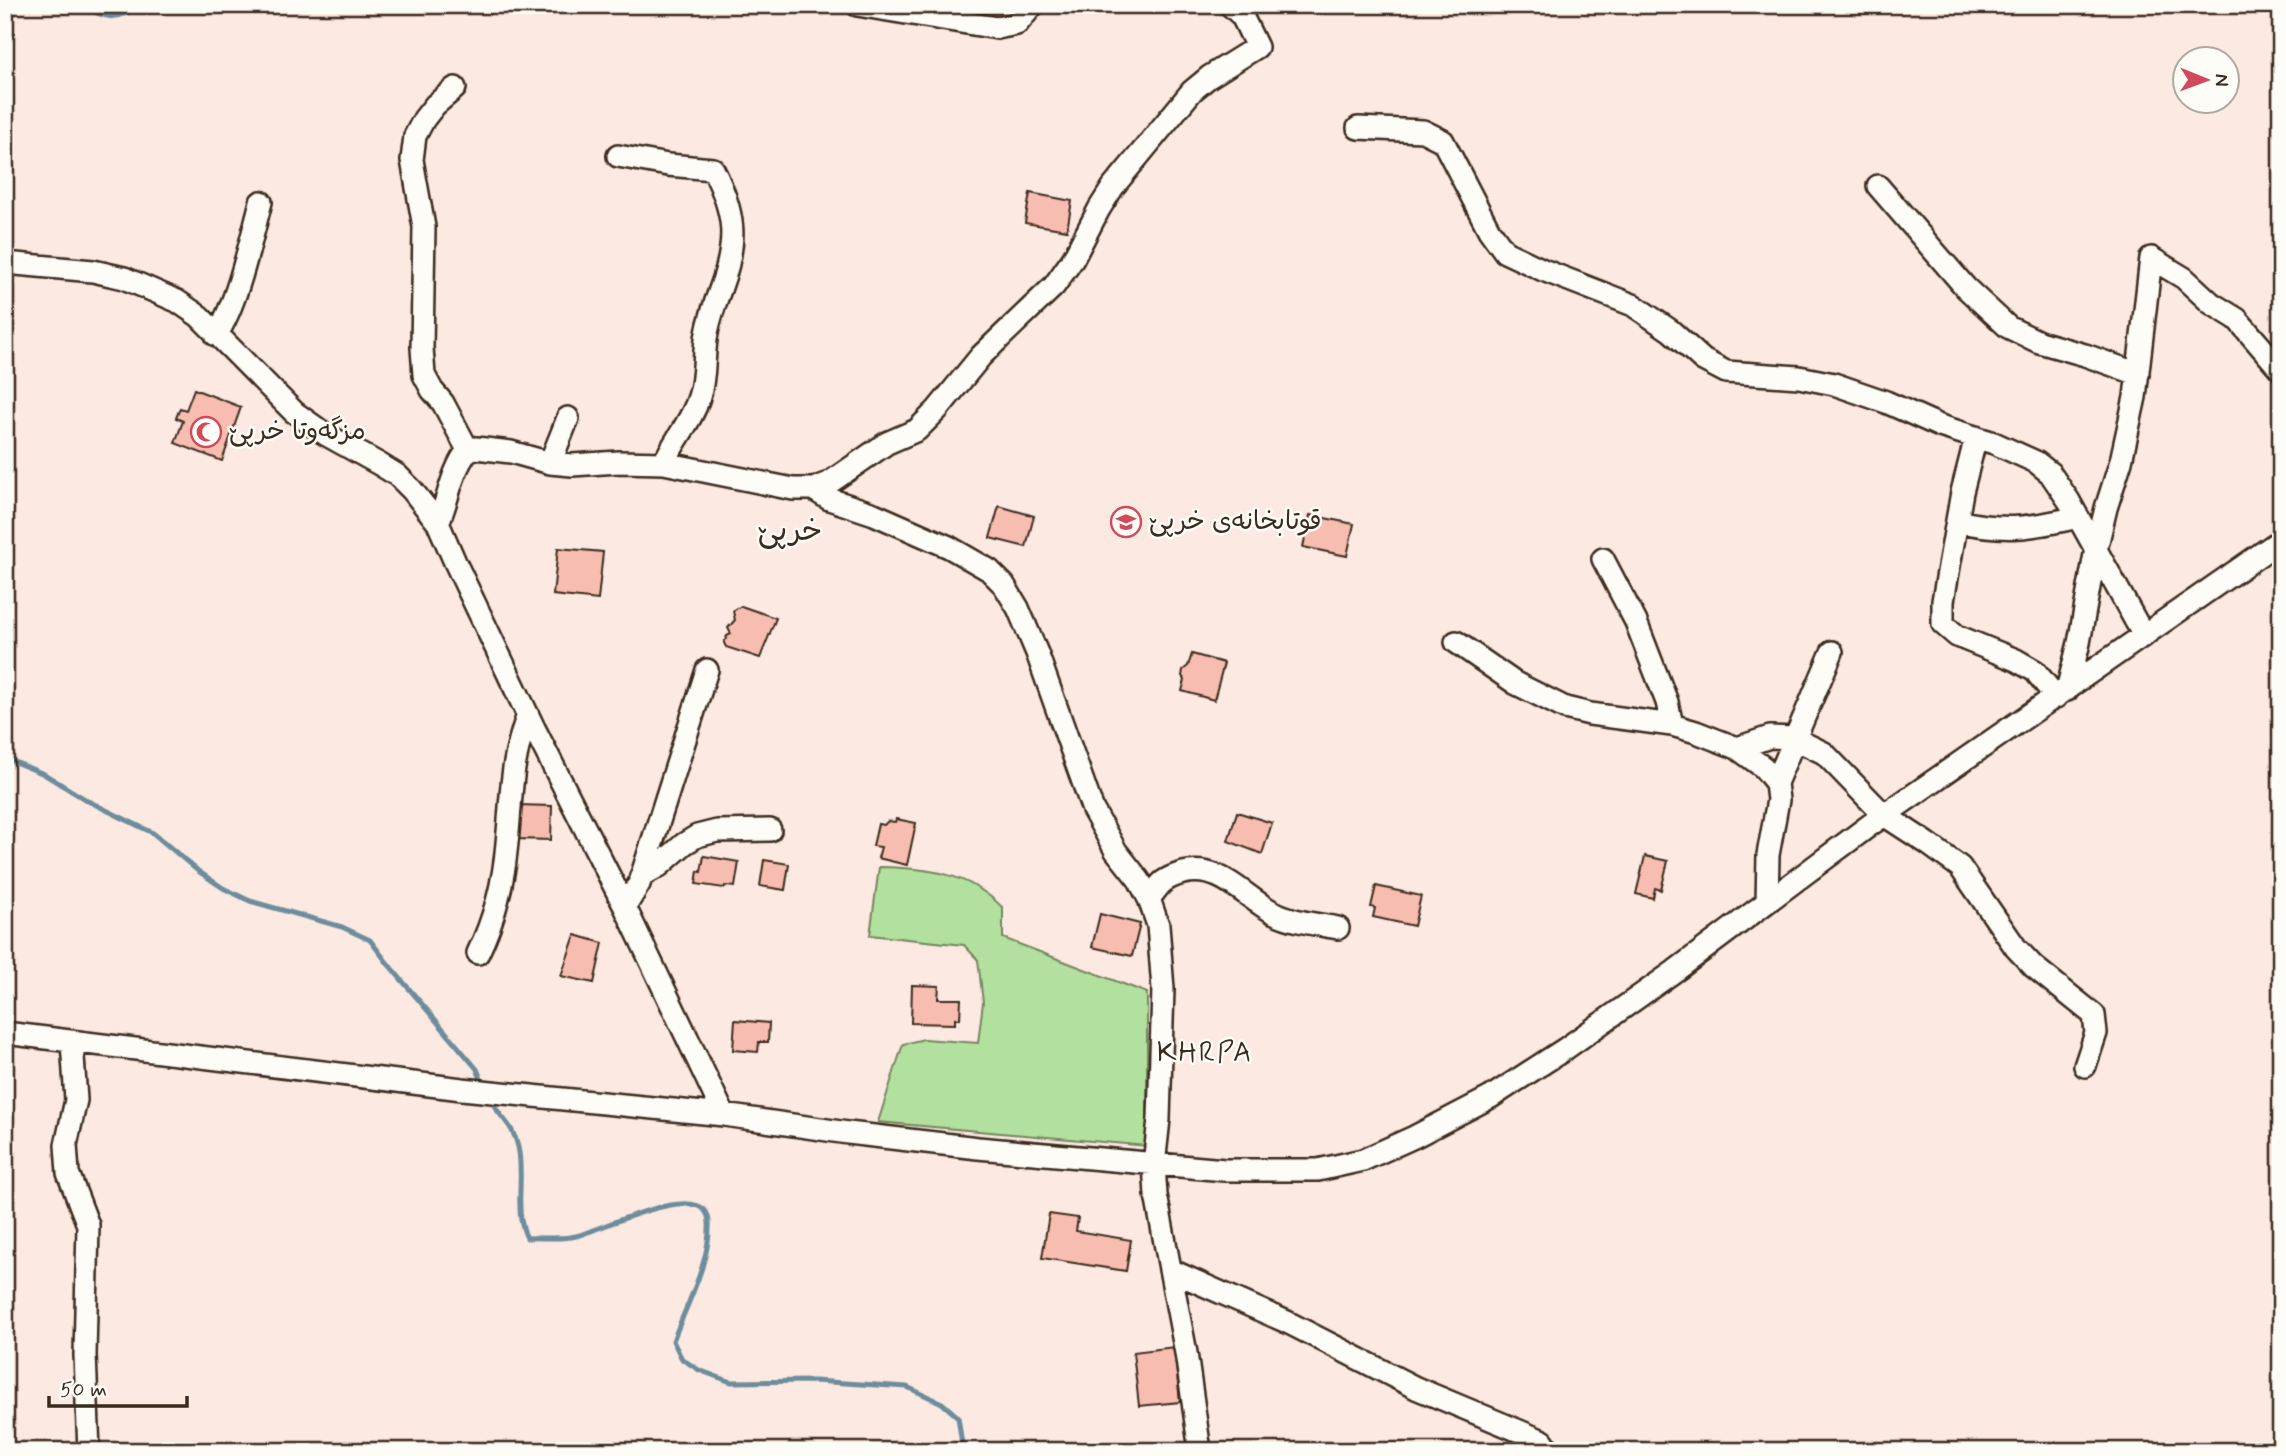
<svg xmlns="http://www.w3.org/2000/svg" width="2286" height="1456" font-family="Mynerve,'Playpen Sans Arabic',sans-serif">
	<rect width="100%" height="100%" fill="#fbe9e2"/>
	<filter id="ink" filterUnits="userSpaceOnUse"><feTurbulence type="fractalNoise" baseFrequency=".0143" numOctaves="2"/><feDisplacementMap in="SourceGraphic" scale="14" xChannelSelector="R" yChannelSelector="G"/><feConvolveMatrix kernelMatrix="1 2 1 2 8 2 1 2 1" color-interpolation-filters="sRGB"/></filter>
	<g filter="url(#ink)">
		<!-- green -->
		<path fill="#b2e09f" stroke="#76855e" stroke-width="2" d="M 879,867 C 927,868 968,872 1003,908 L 1003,938 L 1147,993 L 1147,1146 L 878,1122 L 903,1044 L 924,1039 L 978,1043 L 983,1002 L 978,960 L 964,945 L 870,935 Z"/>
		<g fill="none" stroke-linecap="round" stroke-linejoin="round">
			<!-- stream -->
			<path stroke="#6d8d9c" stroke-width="5" d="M 82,5 C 107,21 117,20 142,5
				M 5,758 L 44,774 L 88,801 L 153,833 L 198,871 L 223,888 L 250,901 L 342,927 L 370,940 L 389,965 L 477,1069 L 483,1084
				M 489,1096 C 498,1118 513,1122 518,1147 C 525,1176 513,1212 527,1238 C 542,1237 561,1240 576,1236 C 598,1231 708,1175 709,1223 C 711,1260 686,1306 673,1341 L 682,1359 L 699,1370 L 731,1382 L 814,1381 L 907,1387 L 942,1403 L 958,1417 L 963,1451"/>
		</g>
		<!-- building -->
		<path fill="#f7bdb0" stroke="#3b2a1e" stroke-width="2" d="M 1030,193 L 1072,201 L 1067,230 L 1025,223 Z
			M 194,389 L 241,407 L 222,461 L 175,443 L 183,421 L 176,418 L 180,408 L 186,410 Z
			M 999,506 L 1034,516 L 1026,547 L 990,538 Z
			M 1310,515 L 1354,524 L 1347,556 L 1303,547 Z
			M 558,548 L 603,552 L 598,600 L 553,595 Z
			M 741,606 L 776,618 L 760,658 L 726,647 L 724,643 L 727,636 L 731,634 L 728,628 L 735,620 L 733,611 Z
			M 1192,654 L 1224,663 L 1214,700 L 1182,691 L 1185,680 L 1182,676 L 1183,670 L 1188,666 Z
			M 517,805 L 552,806 L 551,840 L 516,839 Z
			M 1237,812 L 1272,823 L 1262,854 L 1228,841 Z
			M 896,819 L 916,823 L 907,865 L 878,858 L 881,847 L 873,846 L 878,824 L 884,825 L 888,821 L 895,822 Z
			M 704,856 L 739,862 L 735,887 L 725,886 L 724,888 L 696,884 L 698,871 L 701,872 Z
			M 1645,856 L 1668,861 L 1661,890 L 1655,888 L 1653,898 L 1636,894 Z
			M 764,860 L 789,864 L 785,890 L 760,886 Z
			M 1376,886 L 1421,896 L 1414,926 L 1373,917 L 1375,908 L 1371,907 Z
			M 1100,914 L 1140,924 L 1132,956 L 1092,947 Z
			M 575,935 L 603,943 L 594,983 L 561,976 Z
			M 912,985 L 939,986 L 938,999 L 961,999 L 960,1019 L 955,1018 L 955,1024 L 911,1023 Z
			M 735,1020 L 769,1023 L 768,1042 L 759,1042 L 758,1052 L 733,1050 Z
			M 1049,1214 L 1078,1218 L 1076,1231 L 1131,1240 L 1126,1271 L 1042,1258 Z
			M 1174,1347 L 1180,1402 L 1139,1406 L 1133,1352 Z"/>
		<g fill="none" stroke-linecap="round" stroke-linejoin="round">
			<!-- minor casing -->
			<g stroke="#3b2a1e" stroke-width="26">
				<path id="minor" d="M 857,5 L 997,28 L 1017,24 L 1033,5
					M 455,88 L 435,105 L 424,119 L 415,136 L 412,160 L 424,227 L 422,348 L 424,375 L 432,390 L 443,403 L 468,450
					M 1358,128 L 1423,131 L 1443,141 L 1489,230 L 1505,252 L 1543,270 L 1633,305 L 1671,331 L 1703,360 L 1726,372 L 1799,377 L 1834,384 L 1886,402 L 1940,426 L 1994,443 L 2036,462 L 2050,473 L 2069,501 L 2144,636
					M 618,156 L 668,165 L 713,169 C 735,213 738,240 721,287 C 715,303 710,317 707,333 C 703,354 706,377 699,397 C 692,421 674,440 664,463
					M 1878,186 L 1966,288 L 2008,327 L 2039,342 L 2085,355 L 2138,374
					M 5,263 L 93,271 L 124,278 L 177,301 L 199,316 L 294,412 L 325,434 L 379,464 L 397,475 L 412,490 L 438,523 L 455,562 L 534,728 L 625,907 L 724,1115
					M 216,335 C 237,305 251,239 261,202
					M 1976,437 L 1962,492 L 1943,601 L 1943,624 L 1957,636 L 2016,660 L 2035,671 L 2056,697
					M 550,463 L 568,418
					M 813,489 L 829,499 L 874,514 L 949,547 L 989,570 L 1004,585 L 1018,608 L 1037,653 L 1093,810 L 1116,851 L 1139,880 L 1149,899 L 1158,925 L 1163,989 L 1159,1119 L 1154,1165 L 1156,1195 L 1186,1353 L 1200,1451
					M 1957,521 C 2006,532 2030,528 2078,517
					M 438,523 C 449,498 451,472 468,450 L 476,448 L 511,452 L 550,463 L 572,465 L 619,462 L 664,463 L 793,489 L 813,489 L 829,483 L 887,443 L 917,430 L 937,410 L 981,356 L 1054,286 L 1073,259 L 1099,209 L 1113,187 L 1192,91 L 1209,77 L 1257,47 L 1242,16 L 1230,5
					M 1603,559 L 1636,622 L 1667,702 L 1672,725
					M 1456,642 L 1515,683 L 1565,708 L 1590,714 L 1672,725 L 1696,732 L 1737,748 L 1763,767 L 1776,783 L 1778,800 L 1768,855 L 1767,902
					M 2067,690 L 2079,643 L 2095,554 L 2106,508 L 2121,461 L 2135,397 L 2151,258 L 2184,278 L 2211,303 L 2237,319 L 2281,370
					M 1737,748 L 1770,737 L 1793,738 L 1824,753 L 1884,815 L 1927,843 L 1960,867 L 2016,948 L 2034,967 L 2094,1015 L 2096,1033 L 2085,1066
					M 1776,783 L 1832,652
					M 641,876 L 659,866 L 684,844 L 697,836 L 717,831 L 770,830
					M 1149,899 C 1153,894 1158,886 1163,882 C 1168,878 1176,875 1183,873 C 1222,864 1243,897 1275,913 C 1294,922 1316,924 1338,928
					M 625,907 L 639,884 L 707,670
					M 478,953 C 494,920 504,880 507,843 C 512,794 510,763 528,715
					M 5,1033 L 462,1089 L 724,1115 L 848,1133 L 978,1148 L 1225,1170 L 1318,1170 L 1363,1160 L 1414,1137 L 1491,1097 L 1565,1049 L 1675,971 L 1870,825 L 2281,540
					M 72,1042 L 76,1100 L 66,1145 L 68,1173 L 88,1225 L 85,1355 L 89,1451
					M 1170,1270 L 1287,1322 L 1416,1388 L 1543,1441 L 1549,1451"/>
			</g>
			<!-- minor -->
			<use href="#minor" stroke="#fdfcf7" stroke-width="21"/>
		</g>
	</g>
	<!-- icons -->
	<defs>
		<g id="mosque-ring" transform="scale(1.575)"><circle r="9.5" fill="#fdfcf7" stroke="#d1495b" stroke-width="1.5"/><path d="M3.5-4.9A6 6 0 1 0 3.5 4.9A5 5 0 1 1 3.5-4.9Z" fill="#d1495b"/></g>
		<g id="school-ring" transform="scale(1.575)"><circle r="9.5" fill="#fdfcf7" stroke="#d1495b" stroke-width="1.5"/><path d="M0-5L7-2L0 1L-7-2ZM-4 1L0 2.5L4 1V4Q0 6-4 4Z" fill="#d1495b"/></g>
	</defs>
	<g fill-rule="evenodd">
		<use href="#mosque-ring" x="206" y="432"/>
		<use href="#school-ring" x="1126" y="522"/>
	</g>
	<g text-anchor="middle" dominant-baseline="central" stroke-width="5" stroke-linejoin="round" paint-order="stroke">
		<!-- poi labels -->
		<g font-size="26" fill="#3b2a1e" stroke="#fdfcf7" text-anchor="start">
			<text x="229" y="432">مزگەوتا خرپێ</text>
			<text x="1149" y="522">قوتابخانەی خرپێ</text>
		</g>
		<!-- neighbourhood labels -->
		<g font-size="28" letter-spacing="2" fill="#3b2a1e" stroke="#fdfcf7">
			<text x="1205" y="1053">KHRPA</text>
		</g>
		<!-- quarter labels -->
		<g font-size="30" fill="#3b2a1e" stroke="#fdfcf7">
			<text x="790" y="531">خرپێ</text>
		</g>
	</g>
	<!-- margin -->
	<rect width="2286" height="1456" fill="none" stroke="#fdfcf7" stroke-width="28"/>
	<rect x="14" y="14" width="2258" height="1428" fill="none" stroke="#3b2a1e" stroke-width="2.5" filter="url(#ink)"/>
	<!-- north arrow -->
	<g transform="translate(2206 80) rotate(91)"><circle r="33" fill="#fdfcf7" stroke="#afa8a0" stroke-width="2"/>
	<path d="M0-5L12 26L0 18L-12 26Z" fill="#d1495b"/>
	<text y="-10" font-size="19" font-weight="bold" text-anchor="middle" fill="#3b2a1e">N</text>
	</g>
	<!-- scale -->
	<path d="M49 1396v10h138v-10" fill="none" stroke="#3b2a1e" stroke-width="3.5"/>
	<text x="60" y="1396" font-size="21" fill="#3b2a1e" stroke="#fdfcf7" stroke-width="5" paint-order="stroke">50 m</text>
</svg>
